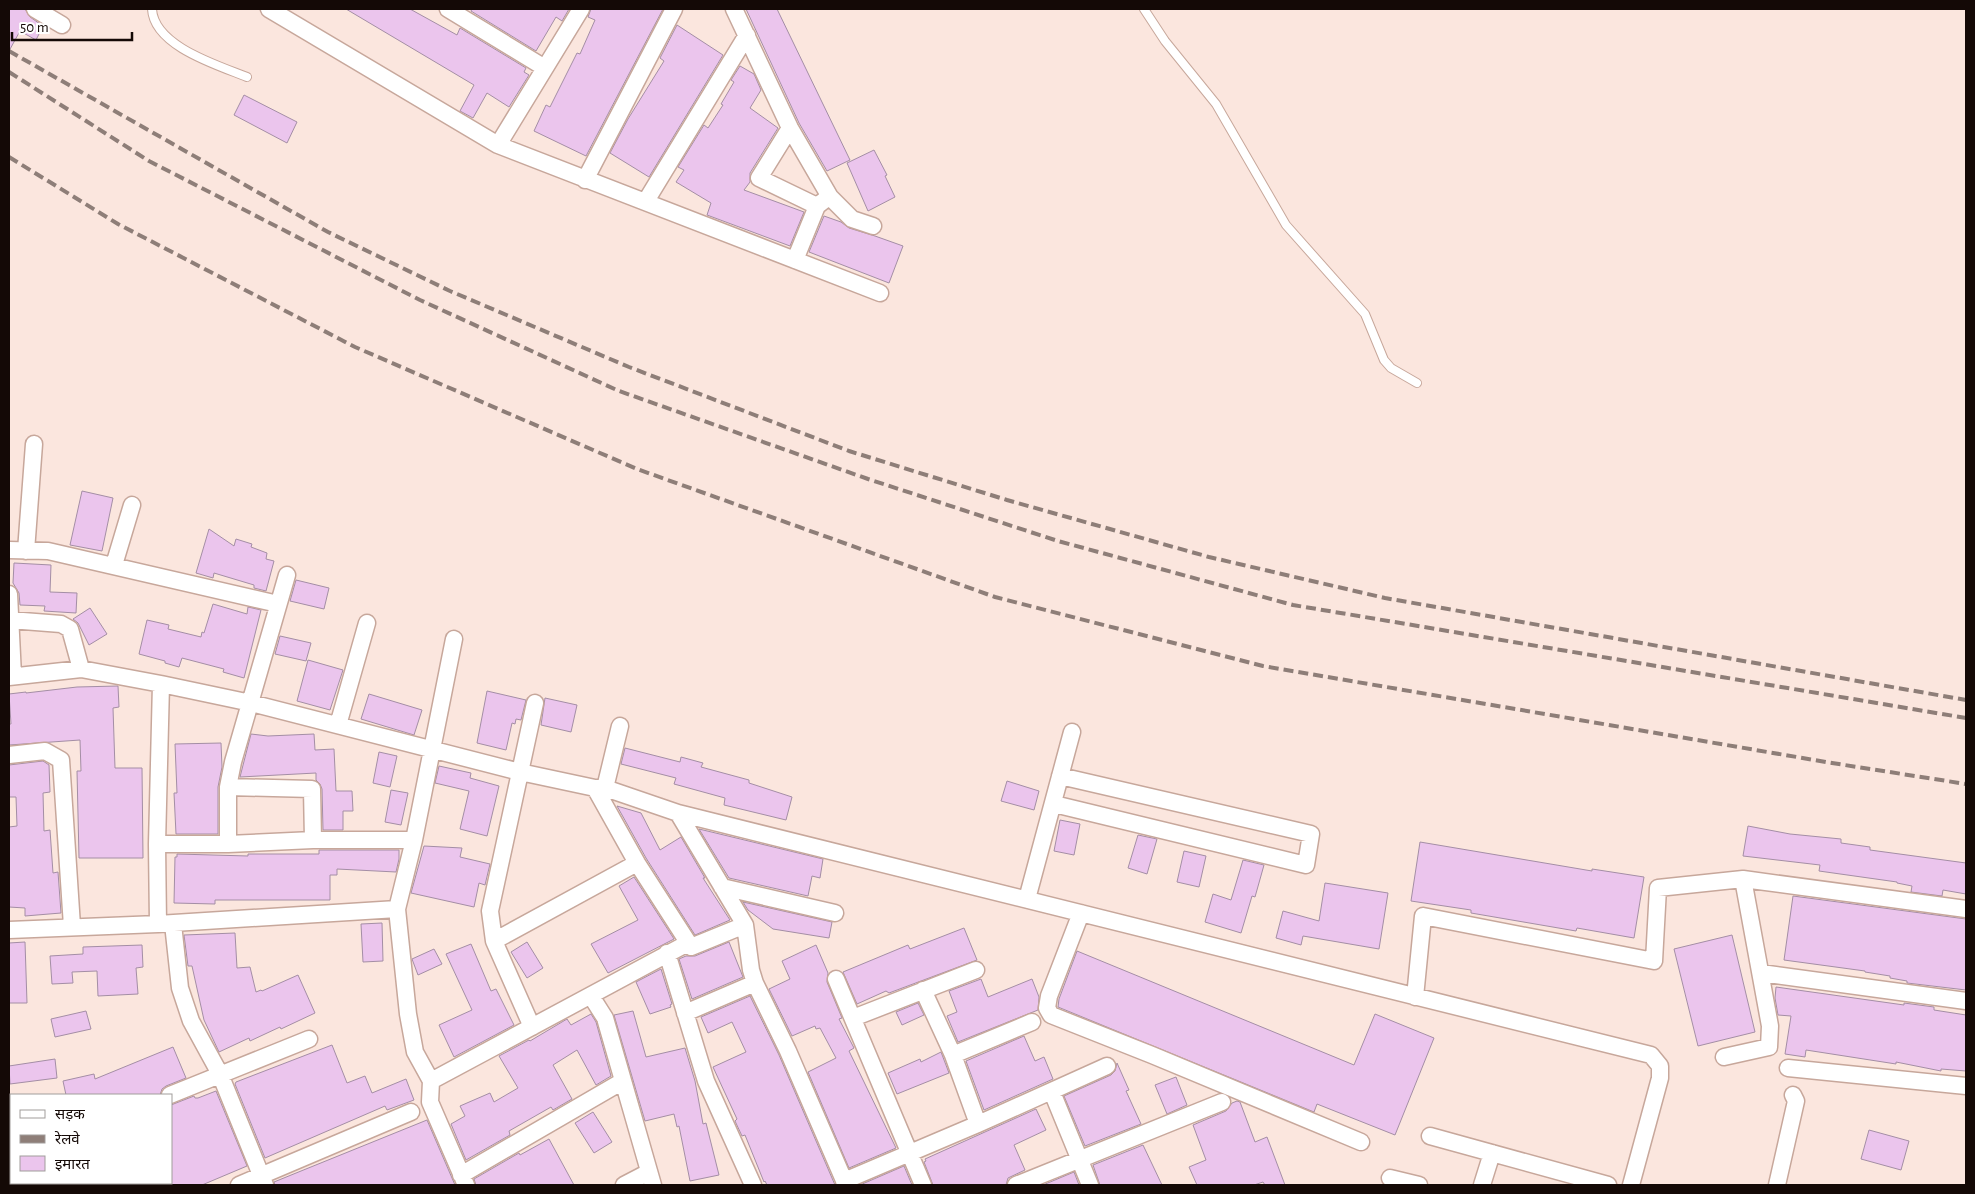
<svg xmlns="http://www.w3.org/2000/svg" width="1975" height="1194" font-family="'Alegreya Sans','Noto Sans Devanagari',sans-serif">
	<rect width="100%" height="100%" fill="#fbe6de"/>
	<!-- building -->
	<path fill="#ebc5ed" stroke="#a48ea5" d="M 9,9 L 25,9 L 30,17 L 43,26 L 36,40 L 20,31 L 9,51 Z
		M 346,9 L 410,9 L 457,35 L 460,28 L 526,68 L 524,72 L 529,75 L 509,107 L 487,93 L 473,118 L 460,111 L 474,85 Z
		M 472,9 L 569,9 L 562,21 L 556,17 L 536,51 L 471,11 Z
		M 591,9 L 663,9 L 586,156 L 534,131 L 546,105 L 550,107 L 577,53 L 580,54 L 595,20 L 588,17 Z
		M 746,9 L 777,9 L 850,160 L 827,171 L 799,123 Z
		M 677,25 L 723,55 L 649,177 L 610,153 L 628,119 L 664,61 L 660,58 Z
		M 740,66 L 754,74 L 761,90 L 750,108 L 778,128 L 750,173 L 750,182 L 744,190 L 804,212 L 790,246 L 707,215 L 711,203 L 676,182 L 684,170 L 678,167 L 704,125 L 708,128 L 723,105 L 721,104 L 734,82 L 731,80 Z
		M 244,95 L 297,122 L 287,143 L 234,115 Z
		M 874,150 L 887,175 L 885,176 L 895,197 L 868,211 L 847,163 Z
		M 824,216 L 841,222 L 849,228 L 875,236 L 903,246 L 889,283 L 809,252 Z
		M 82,491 L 113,498 L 102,551 L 70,545 Z
		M 209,529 L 234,546 L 236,539 L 252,544 L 251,547 L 267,553 L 266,559 L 274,561 L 266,591 L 254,588 L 254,585 L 214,573 L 213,578 L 196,573 Z
		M 14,563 L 51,565 L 50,592 L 77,593 L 76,613 L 44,611 L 45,606 L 20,605 L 19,593 L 13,583 Z
		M 296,580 L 329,588 L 324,609 L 290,601 Z
		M 213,604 L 247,614 L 248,607 L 261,610 L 244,678 L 223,672 L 224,669 L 182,658 L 179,667 L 165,663 L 165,661 L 139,654 L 147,620 L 169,625 L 168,629 L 201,637 L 202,632 L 204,633 Z
		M 90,608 L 107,634 L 89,645 L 78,623 L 73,619 Z
		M 280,636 L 311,643 L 306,661 L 275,654 Z
		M 308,660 L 343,670 L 330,710 L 297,701 Z
		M 118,686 L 119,707 L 113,708 L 115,768 L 142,768 L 143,858 L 79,858 L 77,771 L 81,771 L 80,740 L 9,745 L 9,724 L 11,724 L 9,694 L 26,692 L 26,693 L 77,687 Z
		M 487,691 L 526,700 L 521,720 L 516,719 L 515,724 L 512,723 L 506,750 L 477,743 Z
		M 369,694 L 422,710 L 414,735 L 361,719 Z
		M 545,698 L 577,705 L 571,732 L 541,725 Z
		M 251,734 L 268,736 L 314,734 L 315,750 L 334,749 L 336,791 L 352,791 L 353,811 L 343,811 L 343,830 L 323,830 L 322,789 L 320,784 L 316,780 L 316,773 L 240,777 Z
		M 221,743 L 222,767 L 218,787 L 218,834 L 176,834 L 174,793 L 177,793 L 175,744 Z
		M 625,748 L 680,762 L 681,757 L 703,763 L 701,767 L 749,780 L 749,783 L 792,797 L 786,820 L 724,805 L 725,798 L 674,784 L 676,778 L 621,764 Z
		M 379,752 L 397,756 L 390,787 L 373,783 Z
		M 43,761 L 49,765 L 50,792 L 43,793 L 44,831 L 50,830 L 53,873 L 58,872 L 61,913 L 25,916 L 25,908 L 9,907 L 9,827 L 17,826 L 16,797 L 9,797 L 9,765 Z
		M 439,766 L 471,773 L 470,778 L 499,786 L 487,836 L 460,829 L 469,791 L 435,783 Z
		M 1007,781 L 1039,791 L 1034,810 L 1001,801 Z
		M 391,790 L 408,793 L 401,825 L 385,822 Z
		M 617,806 L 641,813 L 660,850 L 681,837 L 705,878 L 703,878 L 730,920 L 695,935 L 646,858 Z
		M 1060,820 L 1080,824 L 1074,855 L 1054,851 Z
		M 1748,826 L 1790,834 L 1841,839 L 1841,843 L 1870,847 L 1870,850 L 1966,863 L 1966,894 L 1943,890 L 1942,896 L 1911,892 L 1912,886 L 1897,883 L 1897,882 L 1819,871 L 1820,865 L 1743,856 Z
		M 699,829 L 823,859 L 820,878 L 812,876 L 808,896 L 729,878 Z
		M 1138,835 L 1157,839 L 1147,874 L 1128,868 Z
		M 1420,842 L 1592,871 L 1592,869 L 1644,877 L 1634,938 L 1577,928 L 1576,931 L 1471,913 L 1471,910 L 1411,901 Z
		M 424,846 L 462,848 L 460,857 L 490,864 L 485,885 L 479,883 L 474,907 L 411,893 Z
		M 319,850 L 399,850 L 399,859 L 396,872 L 337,869 L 337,875 L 330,875 L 330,900 L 215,900 L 215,904 L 174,903 L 175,857 L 177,857 L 177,854 L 248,856 L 248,854 L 319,854 Z
		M 1184,851 L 1206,856 L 1199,887 L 1177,882 Z
		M 1243,860 L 1264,865 L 1255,897 L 1252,896 L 1241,933 L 1205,922 L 1213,894 L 1231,900 Z
		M 634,877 L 674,939 L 608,973 L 591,944 L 638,920 L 619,886 Z
		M 1325,883 L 1388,893 L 1379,949 L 1303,936 L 1301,945 L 1276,938 L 1283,911 L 1319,921 Z
		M 1793,896 L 1966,919 L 1966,990 L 1907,983 L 1907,981 L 1890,978 L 1890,976 L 1865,972 L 1865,971 L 1784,960 Z
		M 743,902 L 832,922 L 829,938 L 773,929 L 748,910 Z
		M 382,923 L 383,961 L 363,962 L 361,924 Z
		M 964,928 L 977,960 L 889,993 L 886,991 L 857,1004 L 843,972 L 908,945 L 910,949 Z
		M 235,933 L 237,968 L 250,967 L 256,992 L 261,990 L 262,991 L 298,975 L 315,1013 L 281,1029 L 280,1027 L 250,1041 L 249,1038 L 219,1052 L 204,1020 L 192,966 L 188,966 L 184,935 Z
		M 1732,935 L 1755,1032 L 1698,1046 L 1674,949 Z
		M 25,942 L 27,1003 L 9,1003 L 9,943 Z
		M 527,942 L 543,968 L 527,978 L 511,952 Z
		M 729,942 L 743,977 L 692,999 L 679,959 L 686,956 L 695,956 Z
		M 471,944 L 491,991 L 496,989 L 514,1025 L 454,1057 L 439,1025 L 472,1010 L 446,954 Z
		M 142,945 L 143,967 L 136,968 L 138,994 L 98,996 L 97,971 L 72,972 L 73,983 L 52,984 L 50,956 L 83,954 L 83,947 Z
		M 816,945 L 828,973 L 827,982 L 842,1018 L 839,1019 L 854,1048 L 849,1051 L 896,1148 L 849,1168 L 808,1072 L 836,1058 L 820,1028 L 816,1029 L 815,1026 L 792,1036 L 769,989 L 790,979 L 782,961 Z
		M 434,949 L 442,964 L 418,975 L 412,959 Z
		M 1077,951 L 1354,1065 L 1375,1014 L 1434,1038 L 1395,1135 L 1317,1104 L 1314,1112 L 1058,1007 L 1059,999 Z
		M 661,969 L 672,1004 L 670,1005 L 671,1007 L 650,1014 L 636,982 Z
		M 981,979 L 988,997 L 1032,979 L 1039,997 L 1038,1010 L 958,1042 L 947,1016 L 957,1012 L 949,991 Z
		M 1776,987 L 1904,1005 L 1904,1003 L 1934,1007 L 1934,1010 L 1966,1015 L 1966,1071 L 1941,1069 L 1941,1071 L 1896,1062 L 1896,1064 L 1806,1050 L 1805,1057 L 1785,1054 L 1791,1016 L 1778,1015 L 1775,998 Z
		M 750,996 L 779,1055 L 835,1185 L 767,1185 L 765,1181 L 764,1182 L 745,1135 L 742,1136 L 735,1121 L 737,1119 L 713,1067 L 746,1052 L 732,1022 L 708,1033 L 701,1017 Z
		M 918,1003 L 924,1015 L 902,1025 L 896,1012 Z
		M 86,1011 L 91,1029 L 55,1037 L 51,1019 Z
		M 633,1011 L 646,1057 L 685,1048 L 695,1081 L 703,1124 L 706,1123 L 719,1175 L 690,1181 L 679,1126 L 677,1127 L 674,1114 L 645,1121 L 614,1015 Z
		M 591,1014 L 596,1022 L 611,1076 L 596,1085 L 577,1050 L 553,1065 L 572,1099 L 553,1110 L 551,1107 L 509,1131 L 510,1135 L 466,1160 L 451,1124 L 465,1116 L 460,1106 L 490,1093 L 494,1102 L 518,1088 L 499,1056 L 529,1040 L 530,1041 L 567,1019 L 571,1025 Z
		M 1024,1036 L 1035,1061 L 1044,1057 L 1053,1079 L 984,1110 L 966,1061 Z
		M 332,1045 L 347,1083 L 365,1076 L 372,1093 L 406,1079 L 414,1100 L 387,1110 L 385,1106 L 265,1158 L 235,1084 L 236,1082 Z
		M 173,1047 L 186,1078 L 166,1086 L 162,1089 L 160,1095 L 66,1095 L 63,1081 L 94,1074 L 95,1079 Z
		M 941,1052 L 949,1073 L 897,1094 L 888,1073 L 920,1059 L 921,1062 Z
		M 55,1059 L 57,1078 L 10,1084 L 9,1066 Z
		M 1117,1063 L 1129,1090 L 1126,1091 L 1141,1124 L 1085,1146 L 1064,1096 L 1111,1075 L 1115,1071 Z
		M 1176,1077 L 1187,1105 L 1167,1114 L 1155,1085 Z
		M 216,1091 L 247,1166 L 202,1185 L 171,1185 L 171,1105 L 194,1096 L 195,1098 L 198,1098 Z
		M 1237,1101 L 1240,1102 L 1255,1142 L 1267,1137 L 1285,1185 L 1265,1185 L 1263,1182 L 1254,1185 L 1197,1185 L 1189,1167 L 1206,1160 L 1193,1125 L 1226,1111 L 1232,1103 Z
		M 1036,1109 L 1046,1130 L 1014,1145 L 1025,1170 L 1008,1178 L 1006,1185 L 933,1185 L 924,1162 L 926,1161 L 925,1159 Z
		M 593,1112 L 612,1142 L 594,1153 L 575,1123 Z
		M 427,1120 L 455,1185 L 275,1185 L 274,1182 L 301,1171 Z
		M 1869,1130 L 1909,1141 L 1901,1170 L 1861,1159 Z
		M 549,1139 L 574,1185 L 476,1185 L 474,1179 L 519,1153 L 520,1155 Z
		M 1143,1145 L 1162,1185 L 1100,1185 L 1093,1165 Z
		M 904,1166 L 912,1185 L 860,1185 Z
		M 1074,1172 L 1079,1185 L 1043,1185 Z"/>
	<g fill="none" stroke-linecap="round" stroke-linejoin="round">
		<!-- lane casing -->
		<g stroke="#c7a79b" stroke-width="10">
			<path id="lane" d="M 152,9 C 154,46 217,65 247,77
				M 1144,9 L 1165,41 L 1216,104 L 1286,225 L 1365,314 L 1384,360 L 1391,368 L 1417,383"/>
		</g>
		<!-- street casing -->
		<g stroke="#c7a79b" stroke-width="19">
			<path id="street" d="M 35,9 L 62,25
				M 269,9 L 498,145 L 880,293
				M 448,9 L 545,68
				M 734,9 L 790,128 L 830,197 L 852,219 L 873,226
				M 790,128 L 759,178 L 817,206
				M 498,145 L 581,9
				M 585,180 L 674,9
				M 646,201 L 747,35
				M 795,260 L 817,206 L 826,199
				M 9,550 L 48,551 L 278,604
				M 26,551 L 34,444
				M 114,565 L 132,505
				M 9,594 L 13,676
				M 10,620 L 61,624 L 70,629 L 81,669
				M 9,677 L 81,669 L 161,684 L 251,703 L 520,772 L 595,788 L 605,788 L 678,813 L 1651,1055 L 1660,1066 L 1660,1078 L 1631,1185
				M 338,725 L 367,623
				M 9,755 L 45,751 L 61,760 L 72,926
				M 228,787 L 312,789 L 313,840
				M 595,788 L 637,863 L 691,947 L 745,925
				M 605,788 L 620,726
				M 1054,804 L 1306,865 L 1311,834 L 1060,776
				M 678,813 L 745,925 L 751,970 L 755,983 L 788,1051 L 846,1185
				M 157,844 L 228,844 L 313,840 L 414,840
				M 228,844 L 228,787 L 233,762 L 287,575
				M 1743,879 L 1966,909
				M 722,887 L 835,913
				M 1027,899 L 1072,732
				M 1081,913 L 1049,996 L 1047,1008 L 1051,1015 L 1152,1055 L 1361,1142
				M 158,924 L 157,844 L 161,684
				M 173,924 L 180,988 L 191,1021 L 220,1074 L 265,1185
				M 9,930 L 158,924 L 397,909
				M 494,941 L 637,863
				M 667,953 L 706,1081 L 753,1185
				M 1761,973 L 1966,1001
				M 836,979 L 923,1185
				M 923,990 L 953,1055
				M 591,996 L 605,1018 L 653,1185
				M 1415,997 L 1423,916 L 1654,961 L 1658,888 L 1743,879 L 1770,1026 L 1769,1047 L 1724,1057
				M 685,1013 L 755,983
				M 853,1018 L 976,970
				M 532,1027 L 494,941 L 490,911 L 535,703
				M 1788,1068 L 1966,1086
				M 431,1081 L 415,1052 L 408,1014 L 397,909 L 414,840 L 454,639
				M 1052,1092 L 1090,1185
				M 170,1095 L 309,1039
				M 978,1124 L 953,1055 L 1032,1022
				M 1430,1136 L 1608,1185
				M 461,1175 L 623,1081
				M 1390,1178 L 1419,1185
				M 844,1181 L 978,1124 L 1107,1066
				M 239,1185 L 411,1112
				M 466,1185 L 430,1102 L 431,1081 L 688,943
				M 624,1185 L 649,1172
				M 1016,1185 L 1222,1102
				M 1482,1185 L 1492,1153
				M 1777,1185 L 1796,1101 L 1793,1095"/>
		</g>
		<!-- lane -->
		<use href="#lane" stroke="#fff" stroke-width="8"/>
		<!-- street -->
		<use href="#street" stroke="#fff" stroke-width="16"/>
		<!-- rail -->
		<path stroke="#8e7e78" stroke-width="4" stroke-dasharray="10 5" stroke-linecap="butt" d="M 9,51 L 328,232 L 450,291 L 629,367 L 849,451 L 1007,500 L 1209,557 L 1385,598 L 1966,700
			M 9,72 L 149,161 L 420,300 L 619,391 L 868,479 L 1058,541 L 1293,605 L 1966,718
			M 9,157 L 118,224 L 355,347 L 637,469 L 995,597 L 1263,666 L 1832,763 L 1966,784"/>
	</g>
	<!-- border -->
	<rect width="1975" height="1194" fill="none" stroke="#140906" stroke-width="20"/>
	<!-- legend -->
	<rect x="10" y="1094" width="162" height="90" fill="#ffffff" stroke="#a19d9b"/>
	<rect x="20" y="1110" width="25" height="8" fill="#ffffff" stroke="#a19d9b"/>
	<text x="55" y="1119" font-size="15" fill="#140906">सड़क</text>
	<rect x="20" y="1135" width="25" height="8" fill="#8e7e78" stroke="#a19d9b"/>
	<text x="55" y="1144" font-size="15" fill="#140906">रेलवे</text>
	<rect x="20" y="1156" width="25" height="15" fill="#ebc5ed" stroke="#a19d9b"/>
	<text x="55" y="1169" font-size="15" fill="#140906">इमारत</text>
	<!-- scale -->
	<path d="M12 32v8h120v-8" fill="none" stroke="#140906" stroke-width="2.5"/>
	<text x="20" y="32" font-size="15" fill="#140906" stroke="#ffffff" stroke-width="4" paint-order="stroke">50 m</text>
</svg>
